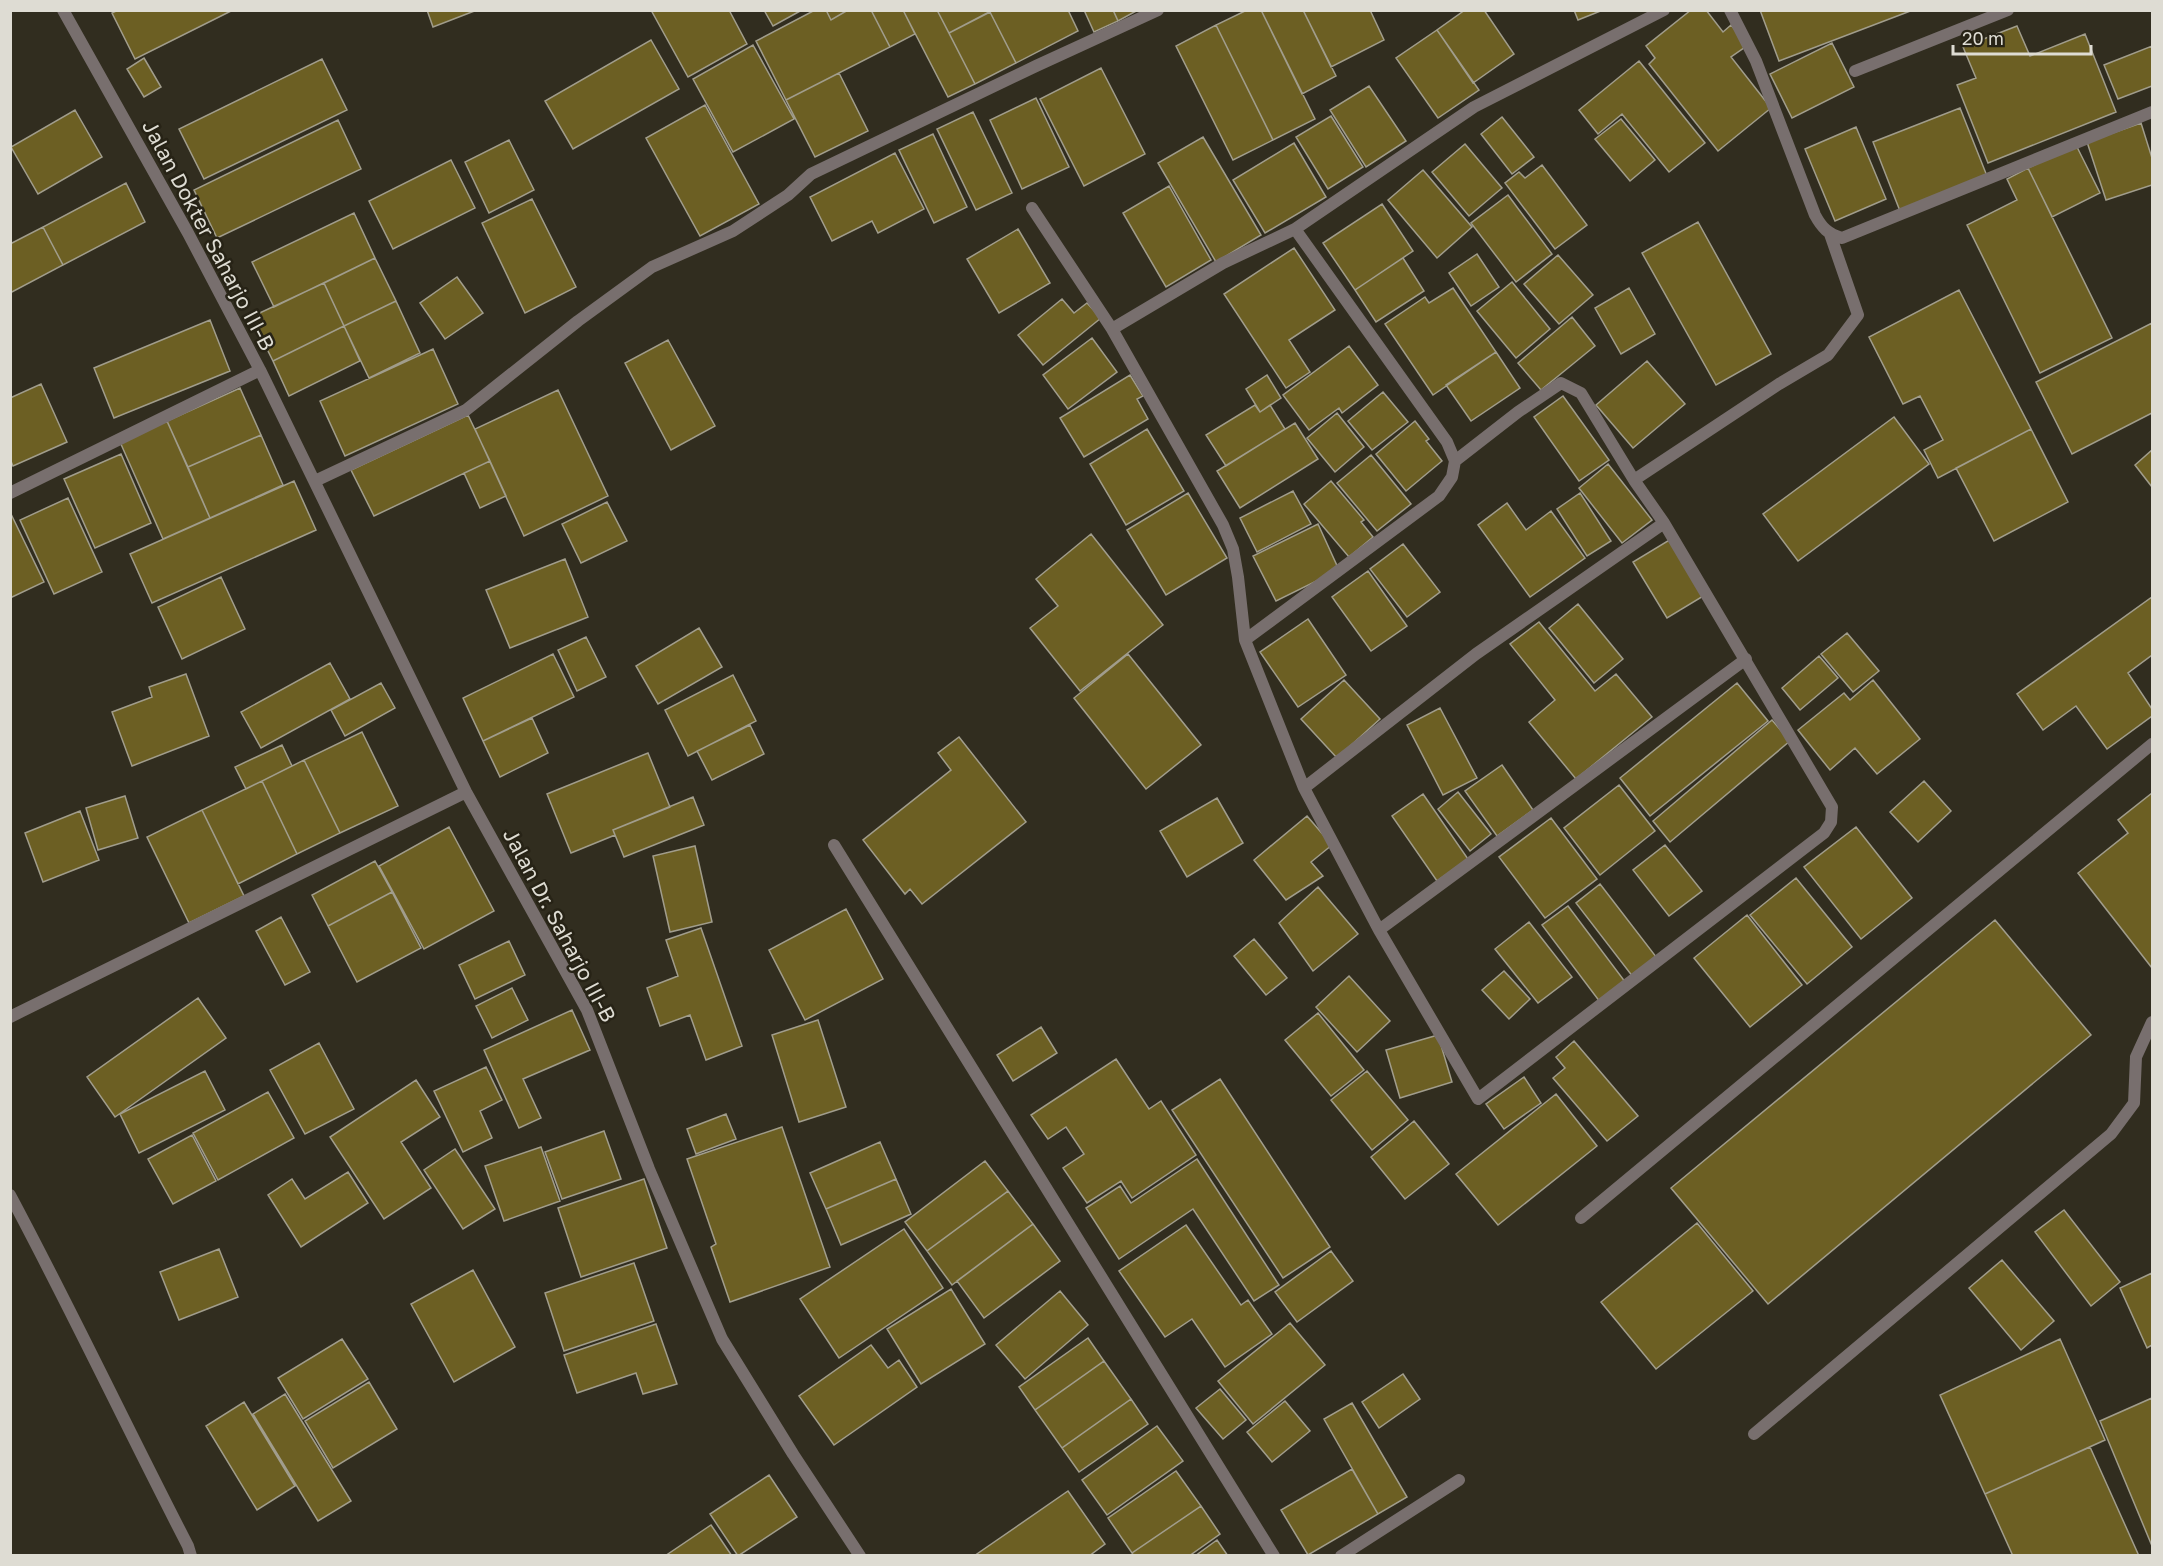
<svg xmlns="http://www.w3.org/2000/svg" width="2163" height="1566" font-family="'Golos Text',sans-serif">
	<rect width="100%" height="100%" fill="#312d1f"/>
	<!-- building -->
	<path fill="#6c5f23" stroke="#a19d8c" stroke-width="1.5" d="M 118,10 L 233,10 L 135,59 L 112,13 Z
		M 427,10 L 477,10 L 433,27 Z
		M 651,10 L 729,10 L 747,44 L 688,77 Z
		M 764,10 L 802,10 L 773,26 Z
		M 815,10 L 826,10 L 831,20 L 848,10 L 871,10 L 890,47 L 786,100 L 756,41 Z
		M 826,10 L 848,10 L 831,20 Z
		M 871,10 L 903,10 L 915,34 L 890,47 Z
		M 903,10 L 937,10 L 975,84 L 948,97 Z
		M 937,10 L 993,10 L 949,33 Z
		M 993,10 L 1068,10 L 1078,31 L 1016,63 L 990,12 Z
		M 1084,10 L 1113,10 L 1118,21 L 1094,32 Z
		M 1113,10 L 1138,10 L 1118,21 Z
		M 1247,10 L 1261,10 L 1315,119 L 1273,140 L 1216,25 Z
		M 1261,10 L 1303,10 L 1336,76 L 1302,94 Z
		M 1303,10 L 1370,10 L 1384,40 L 1331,67 Z
		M 1465,10 L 1484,10 L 1514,54 L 1473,83 L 1437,30 Z
		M 1574,10 L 1603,10 L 1578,20 Z
		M 1691,10 L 1706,10 L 1723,32 L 1731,25 L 1748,45 L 1731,57 L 1771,108 L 1718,151 L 1649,64 L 1655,58 L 1646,46 Z
		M 1760,10 L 1913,10 L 1779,61 Z
		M 990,12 L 1016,63 L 975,84 L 949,33 Z
		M 1216,25 L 1273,140 L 1233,160 L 1176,46 Z
		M 2017,26 L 2030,56 L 2085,34 L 2116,112 L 1988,163 L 1957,85 L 1976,78 L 1963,47 Z
		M 1437,30 L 1479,90 L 1438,118 L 1396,58 Z
		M 651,40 L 679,89 L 573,149 L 545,101 Z
		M 1832,43 L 1854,87 L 1792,118 L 1770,74 Z
		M 753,45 L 794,119 L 733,152 L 693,79 Z
		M 2152,46 L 2152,86 L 2118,99 L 2104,65 Z
		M 144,58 L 161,87 L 144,97 L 127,69 Z
		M 322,59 L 347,110 L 204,179 L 179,129 Z
		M 1639,61 L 1705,143 L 1669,172 L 1622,114 L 1598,134 L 1579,110 Z
		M 1101,68 L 1145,154 L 1084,186 L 1040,99 Z
		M 839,73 L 868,131 L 815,157 L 786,100 Z
		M 1369,86 L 1406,141 L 1366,167 L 1330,110 Z
		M 1036,98 L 1069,167 L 1022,189 L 990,120 Z
		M 705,105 L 759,204 L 700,236 L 646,138 Z
		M 1960,108 L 1987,176 L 1900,211 L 1873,142 Z
		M 75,110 L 102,157 L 38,194 L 11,147 Z
		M 973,112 L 1012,193 L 976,210 L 937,129 Z
		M 1331,116 L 1363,167 L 1328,189 L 1296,137 Z
		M 1502,117 L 1534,157 L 1512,174 L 1481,134 Z
		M 1621,119 L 1655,160 L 1630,181 L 1595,139 Z
		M 338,120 L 361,169 L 217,238 L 194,190 Z
		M 2141,123 L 2152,158 L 2152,185 L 2106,200 L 2087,142 Z
		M 1856,127 L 1886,199 L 1835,221 L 1805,149 Z
		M 933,134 L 967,207 L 934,223 L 899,150 Z
		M 1203,137 L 1261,235 L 1216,262 L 1158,163 Z
		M 509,140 L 534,190 L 489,213 L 465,162 Z
		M 1294,143 L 1326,197 L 1265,233 L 1233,180 Z
		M 1465,144 L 1502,188 L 1469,216 L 1432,172 Z
		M 2076,145 L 2100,193 L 2052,217 L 2028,168 Z
		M 895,153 L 924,209 L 878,233 L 872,221 L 832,241 L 810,197 Z
		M 451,160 L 475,208 L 393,249 L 369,201 Z
		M 1542,165 L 1587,225 L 1555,249 L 1505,183 L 1519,172 L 1525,178 Z
		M 2028,168 L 2112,338 L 2040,373 L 1967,225 L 2017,200 L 2007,179 Z
		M 1423,170 L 1472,227 L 1437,258 L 1388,200 Z
		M 126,183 L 145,222 L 63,265 L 43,227 Z
		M 1169,186 L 1211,260 L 1166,287 L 1123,213 Z
		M 1508,195 L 1552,254 L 1516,282 L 1471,223 Z
		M 532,199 L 576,287 L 525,313 L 482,223 Z
		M 1382,204 L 1413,251 L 1355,290 L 1323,243 Z
		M 354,213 L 375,258 L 274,307 L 252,262 Z
		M 1698,222 L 1771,354 L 1716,385 L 1642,253 Z
		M 43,227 L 63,265 L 10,293 L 10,244 Z
		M 1018,229 L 1050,283 L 999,313 L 967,259 Z
		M 1294,248 L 1335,310 L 1289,340 L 1310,372 L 1286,388 L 1224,294 Z
		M 1477,254 L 1499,287 L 1471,306 L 1449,273 Z
		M 1558,255 L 1593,295 L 1559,324 L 1524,284 Z
		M 375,258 L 396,301 L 344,326 L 324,283 Z
		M 1403,258 L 1424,291 L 1376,322 L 1355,290 Z
		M 457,277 L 483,313 L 445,339 L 420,303 Z
		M 1512,282 L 1550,329 L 1516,358 L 1477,311 Z
		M 324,283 L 344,326 L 273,361 L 251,317 Z
		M 1453,288 L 1496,352 L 1433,395 L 1385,324 L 1425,297 L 1429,303 Z
		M 1629,288 L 1655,334 L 1621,354 L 1595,308 Z
		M 1959,290 L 2031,429 L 1938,478 L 1924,450 L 1943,440 L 1920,396 L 1903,404 L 1869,337 Z
		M 1062,299 L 1074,313 L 1087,303 L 1101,318 L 1043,365 L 1018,335 Z
		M 396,301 L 420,353 L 369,378 L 344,326 Z
		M 1572,317 L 1595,346 L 1541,390 L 1518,363 Z
		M 210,320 L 230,371 L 114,418 L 94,368 Z
		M 2152,323 L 2152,413 L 2072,454 L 2036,382 Z
		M 344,326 L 360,361 L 289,396 L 273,361 Z
		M 1092,338 L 1117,372 L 1068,409 L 1043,375 Z
		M 668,340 L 715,426 L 671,450 L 625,363 Z
		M 1349,346 L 1378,385 L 1342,413 L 1339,408 L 1309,430 L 1283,395 Z
		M 433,349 L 458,404 L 345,456 L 320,401 Z
		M 1496,352 L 1520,388 L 1471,421 L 1446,385 Z
		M 1647,361 L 1685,404 L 1633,448 L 1596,405 Z
		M 1130,375 L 1143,396 L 1137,399 L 1148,419 L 1084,457 L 1060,418 Z
		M 1267,375 L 1281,398 L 1260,412 L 1246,389 Z
		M 41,384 L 67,442 L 13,466 L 10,459 L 10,398 Z
		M 240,388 L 261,435 L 188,467 L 167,421 Z
		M 558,390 L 608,496 L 524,536 L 475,429 Z
		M 1383,392 L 1408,422 L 1372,450 L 1348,421 Z
		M 1563,396 L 1609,460 L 1579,481 L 1534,417 Z
		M 1255,405 L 1260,412 L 1270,405 L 1285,429 L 1226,466 L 1206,435 Z
		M 1337,413 L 1364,447 L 1335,472 L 1307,438 Z
		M 468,415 L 490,461 L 374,516 L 351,470 Z
		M 1894,417 L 1929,464 L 1798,561 L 1763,514 Z
		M 167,421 L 210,518 L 163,539 L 120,442 Z
		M 1415,421 L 1429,439 L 1426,441 L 1442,461 L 1406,491 L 1376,454 Z
		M 1295,423 L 1318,459 L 1240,508 L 1217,471 Z
		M 1147,429 L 1184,491 L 1126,525 L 1090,464 Z
		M 2031,429 L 2068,502 L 1994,541 L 1956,468 Z
		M 261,435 L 283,485 L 210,518 L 188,467 Z
		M 2152,450 L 2152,487 L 2135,465 Z
		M 121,454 L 151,523 L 95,548 L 64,479 Z
		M 1371,455 L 1411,504 L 1377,531 L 1337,483 Z
		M 490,461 L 506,496 L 480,508 L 464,473 Z
		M 1608,464 L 1652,520 L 1622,543 L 1579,488 Z
		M 294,481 L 316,530 L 152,603 L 130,554 Z
		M 1331,481 L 1364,520 L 1361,522 L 1373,537 L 1349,557 L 1304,504 Z
		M 1293,491 L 1311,524 L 1257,552 L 1240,518 Z
		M 1188,493 L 1227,558 L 1166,595 L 1127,530 Z
		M 1580,493 L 1611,541 L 1587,556 L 1557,509 Z
		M 68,498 L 102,572 L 54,594 L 20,520 Z
		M 607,502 L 627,541 L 581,563 L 562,524 Z
		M 1507,503 L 1526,530 L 1551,511 L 1585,558 L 1530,597 L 1478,525 Z
		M 10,512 L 44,582 L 10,598 Z
		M 1318,524 L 1339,570 L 1276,601 L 1253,556 Z
		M 1091,534 L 1163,625 L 1080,691 L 1030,628 L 1058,606 L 1036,579 Z
		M 1671,539 L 1705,595 L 1667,618 L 1633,562 Z
		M 1403,544 L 1440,592 L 1407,617 L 1370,569 Z
		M 565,559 L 588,617 L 510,648 L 486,590 Z
		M 1368,571 L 1407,626 L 1371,651 L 1332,597 Z
		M 221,577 L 245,629 L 182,659 L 158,607 Z
		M 2152,597 L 2152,655 L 2128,673 L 2152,709 L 2152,716 L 2107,749 L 2076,706 L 2043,730 L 2017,694 Z
		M 1578,604 L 1623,659 L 1594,683 L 1549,628 Z
		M 1308,619 L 1346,675 L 1298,707 L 1260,652 Z
		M 1539,622 L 1595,691 L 1616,674 L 1652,717 L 1576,779 L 1529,722 L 1555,700 L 1510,644 Z
		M 699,628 L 722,667 L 658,704 L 636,666 Z
		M 1847,633 L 1879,671 L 1853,692 L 1821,654 Z
		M 586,637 L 606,677 L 577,691 L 558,650 Z
		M 553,654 L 574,697 L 483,741 L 463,698 Z
		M 1128,654 L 1201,745 L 1146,789 L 1074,698 Z
		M 1819,656 L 1838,678 L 1800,710 L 1782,688 Z
		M 330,663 L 350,699 L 261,748 L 241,712 Z
		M 186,674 L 209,736 L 132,766 L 112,712 L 152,697 L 149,687 Z
		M 733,675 L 756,721 L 688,756 L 665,710 Z
		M 1344,680 L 1380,719 L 1337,758 L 1301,719 Z
		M 1873,680 L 1920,739 L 1877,774 L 1855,748 L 1830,770 L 1798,730 L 1844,693 L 1850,700 Z
		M 381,683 L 395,708 L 345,736 L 331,710 Z
		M 1737,683 L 1768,721 L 1650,816 L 1620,778 Z
		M 1440,708 L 1477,778 L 1443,795 L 1407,725 Z
		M 532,718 L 548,753 L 500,777 L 483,741 Z
		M 1772,720 L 1790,741 L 1670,842 L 1653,821 Z
		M 750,725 L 764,754 L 712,780 L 697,751 Z
		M 362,732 L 398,806 L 340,833 L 304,760 Z
		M 959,737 L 1026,822 L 922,904 L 910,889 L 905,894 L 863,840 L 951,770 L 938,753 Z
		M 282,745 L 292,766 L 246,789 L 235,767 Z
		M 648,753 L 670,807 L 613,830 L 615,835 L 571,853 L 547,794 Z
		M 304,760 L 340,833 L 297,854 L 262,781 Z
		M 1502,765 L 1533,810 L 1497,836 L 1465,791 Z
		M 262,781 L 297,854 L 238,884 L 202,810 Z
		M 1924,781 L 1951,811 L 1918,842 L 1890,812 Z
		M 1619,785 L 1655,831 L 1600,875 L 1564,828 Z
		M 1458,792 L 1491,834 L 1470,851 L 1438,809 Z
		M 2152,793 L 2152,968 L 2078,873 L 2128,833 L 2118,820 Z
		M 1423,794 L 1468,859 L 1437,881 L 1392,816 Z
		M 125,796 L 138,838 L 98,850 L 86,808 Z
		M 693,797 L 704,825 L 624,857 L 613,830 Z
		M 1217,798 L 1243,843 L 1187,877 L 1160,831 Z
		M 202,810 L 244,896 L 189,923 L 147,837 Z
		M 80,811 L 99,860 L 43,882 L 25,833 Z
		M 1307,816 L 1332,845 L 1311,862 L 1323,876 L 1286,900 L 1254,860 Z
		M 1551,818 L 1597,879 L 1545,918 L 1499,857 Z
		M 449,827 L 494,911 L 424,949 L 379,866 Z
		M 1856,827 L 1912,898 L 1861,939 L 1804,867 Z
		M 1665,845 L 1702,891 L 1669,916 L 1633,870 Z
		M 695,846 L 712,922 L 670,932 L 653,856 Z
		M 375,861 L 392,892 L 328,926 L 312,895 Z
		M 1796,878 L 1852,947 L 1807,984 L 1750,915 Z
		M 1600,884 L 1657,958 L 1633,977 L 1576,903 Z
		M 1318,887 L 1358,934 L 1313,971 L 1279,923 Z
		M 392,892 L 421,948 L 357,982 L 328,926 Z
		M 1568,906 L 1626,983 L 1600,1002 L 1542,925 Z
		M 846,909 L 883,979 L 805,1020 L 769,950 Z
		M 1747,915 L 1802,985 L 1750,1027 L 1694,958 Z
		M 281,917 L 310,972 L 285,985 L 256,931 Z
		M 1995,920 L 2091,1035 L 1768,1304 L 1671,1188 Z
		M 1529,922 L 1572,977 L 1538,1003 L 1495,949 Z
		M 701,928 L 742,1046 L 706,1060 L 690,1015 L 660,1026 L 647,988 L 678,976 L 666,940 Z
		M 1254,939 L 1287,978 L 1266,995 L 1234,956 Z
		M 509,941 L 525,975 L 475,999 L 459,965 Z
		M 1504,971 L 1530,999 L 1509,1019 L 1482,990 Z
		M 1349,976 L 1390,1021 L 1357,1052 L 1316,1007 Z
		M 512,988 L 528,1020 L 492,1038 L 476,1006 Z
		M 198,998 L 226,1038 L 115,1117 L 87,1077 Z
		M 572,1010 L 590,1050 L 523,1079 L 541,1118 L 519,1128 L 484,1050 Z
		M 1318,1013 L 1364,1070 L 1331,1096 L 1285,1040 Z
		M 818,1020 L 846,1107 L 799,1122 L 772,1035 Z
		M 1041,1027 L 1057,1053 L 1013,1081 L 997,1055 Z
		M 1438,1035 L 1452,1082 L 1400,1098 L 1386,1050 Z
		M 1574,1041 L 1638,1116 L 1607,1141 L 1553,1078 L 1565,1068 L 1556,1057 Z
		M 319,1043 L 354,1109 L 305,1134 L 270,1070 Z
		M 1116,1059 L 1149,1109 L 1161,1101 L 1196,1155 L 1132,1198 L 1121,1181 L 1087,1203 L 1063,1168 L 1084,1154 L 1066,1127 L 1048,1139 L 1031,1115 Z
		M 486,1067 L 502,1100 L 480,1111 L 492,1138 L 463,1152 L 434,1091 Z
		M 205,1071 L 225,1110 L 139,1153 L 120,1114 Z
		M 1367,1071 L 1408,1120 L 1372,1150 L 1331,1100 Z
		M 1524,1077 L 1541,1103 L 1504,1129 L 1486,1104 Z
		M 1220,1079 L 1330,1247 L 1283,1278 L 1172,1110 Z
		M 416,1080 L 440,1117 L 401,1142 L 431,1188 L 384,1219 L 330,1137 Z
		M 268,1092 L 294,1138 L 218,1180 L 193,1133 Z
		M 1556,1094 L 1597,1146 L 1498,1225 L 1456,1174 Z
		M 726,1114 L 736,1139 L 696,1154 L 687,1129 Z
		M 1414,1121 L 1449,1164 L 1405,1199 L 1371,1157 Z
		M 782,1127 L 830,1267 L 730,1302 L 711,1247 L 716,1244 L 687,1159 Z
		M 604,1131 L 621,1179 L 562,1199 L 545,1152 Z
		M 192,1135 L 216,1181 L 173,1204 L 148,1159 Z
		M 880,1142 L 896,1179 L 826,1209 L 810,1173 Z
		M 541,1147 L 560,1201 L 504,1221 L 485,1166 Z
		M 455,1149 L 495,1209 L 463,1229 L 424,1170 Z
		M 1197,1159 L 1279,1285 L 1254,1301 L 1193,1209 L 1119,1259 L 1086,1208 L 1120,1186 L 1131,1203 Z
		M 985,1161 L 1008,1191 L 927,1251 L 905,1222 Z
		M 348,1172 L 368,1203 L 301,1247 L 268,1195 L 292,1179 L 305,1199 Z
		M 644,1179 L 667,1248 L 581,1277 L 558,1208 Z
		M 896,1179 L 911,1214 L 841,1245 L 826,1209 Z
		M 1008,1191 L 1033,1224 L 952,1285 L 927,1251 Z
		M 2064,1210 L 2120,1282 L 2091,1306 L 2035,1232 Z
		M 1697,1223 L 1753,1291 L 1656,1369 L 1601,1302 Z
		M 1033,1224 L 1060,1261 L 984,1318 L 957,1281 Z
		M 1186,1225 L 1241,1305 L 1248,1300 L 1272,1334 L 1225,1367 L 1192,1319 L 1165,1337 L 1119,1271 Z
		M 904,1229 L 943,1288 L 839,1358 L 800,1299 Z
		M 219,1249 L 238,1297 L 179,1320 L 160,1272 Z
		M 1331,1251 L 1353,1281 L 1297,1322 L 1275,1292 Z
		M 2002,1260 L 2054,1321 L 2021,1350 L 1969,1288 Z
		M 634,1263 L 654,1321 L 564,1351 L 545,1293 Z
		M 473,1270 L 515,1347 L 454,1382 L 411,1304 Z
		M 2152,1273 L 2152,1345 L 2147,1348 L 2120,1288 Z
		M 951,1289 L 985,1344 L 921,1384 L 887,1329 Z
		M 1060,1291 L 1088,1325 L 1025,1379 L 996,1345 Z
		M 1290,1323 L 1325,1365 L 1253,1424 L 1218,1381 Z
		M 656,1324 L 677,1384 L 643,1394 L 636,1373 L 577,1393 L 564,1355 Z
		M 1088,1338 L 1104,1361 L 1035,1410 L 1019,1387 Z
		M 342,1339 L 368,1379 L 303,1419 L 278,1378 Z
		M 2060,1339 L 2105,1440 L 1985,1494 L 1940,1395 Z
		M 871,1345 L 888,1368 L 899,1360 L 917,1387 L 834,1445 L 799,1396 Z
		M 1104,1361 L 1131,1399 L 1062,1448 L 1035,1410 Z
		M 1403,1374 L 1420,1399 L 1379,1428 L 1362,1402 Z
		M 369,1382 L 397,1429 L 333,1468 L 305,1421 Z
		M 1220,1389 L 1246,1420 L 1223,1439 L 1196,1408 Z
		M 285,1394 L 351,1501 L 318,1521 L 253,1414 Z
		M 2152,1398 L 2152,1546 L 2100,1421 Z
		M 1131,1399 L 1148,1424 L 1079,1472 L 1062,1448 Z
		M 1285,1401 L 1310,1431 L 1272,1462 L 1247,1432 Z
		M 244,1402 L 295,1486 L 257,1510 L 206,1426 Z
		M 1352,1403 L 1407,1497 L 1378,1514 L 1324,1419 Z
		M 1157,1426 L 1183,1461 L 1107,1515 L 1082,1480 Z
		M 2090,1447 L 2139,1556 L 2013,1556 L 1985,1494 Z
		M 1352,1469 L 1378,1514 L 1308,1555 L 1281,1510 Z
		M 1176,1471 L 1201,1506 L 1132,1553 L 1108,1518 Z
		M 769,1475 L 797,1517 L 738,1556 L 710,1514 Z
		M 1068,1491 L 1105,1544 L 1089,1556 L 974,1556 Z
		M 1201,1506 L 1220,1534 L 1189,1556 L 1134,1556 L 1132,1553 Z
		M 711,1525 L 732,1556 L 665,1556 Z
		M 1217,1540 L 1228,1556 L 1195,1556 Z"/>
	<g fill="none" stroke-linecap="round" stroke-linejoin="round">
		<!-- lane -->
		<path stroke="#786f6e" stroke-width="12" d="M 1855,71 L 2008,10
			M 1581,1218 L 2152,744
			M 1754,1434 L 2111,1134 L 2134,1103 L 2136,1057 L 2152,1022"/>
		<!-- street -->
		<path stroke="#786f6e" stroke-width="12" d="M 63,10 L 188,233 L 260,370 L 466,792 L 587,1010 L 649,1169 L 722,1339 L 793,1454 L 860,1556
			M 1664,10 L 1474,107 L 1295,229 L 1223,263 L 1112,329 L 1223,525 L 1233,549 L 1238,577 L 1245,640 L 1304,788 L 1476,654 L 1664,523
			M 1730,10 L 1756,61 L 1815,215 C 1822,228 1828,234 1842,238 L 2152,112
			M 1032,208 L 1112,329
			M 1634,480 L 1779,384 L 1828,355 L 1858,315 L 1830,234
			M 315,481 L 466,410 L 578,321 L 652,267 L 733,231 L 788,195 L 811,174 L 1036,66 L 1158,10
			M 10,493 L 260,370
			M 1245,640 L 1439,496 L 1452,477 L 1455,461 L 1447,442 L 1295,229
			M 1304,788 L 1379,930 L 1746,659
			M 834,845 L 1274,1556
			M 1379,930 L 1478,1099 L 1824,833 L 1831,822 L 1832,807 L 1664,523 L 1634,480 L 1581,393 L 1561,383 L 1518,412 L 1455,461
			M 10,1017 L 466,792
			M 10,1195 C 72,1311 128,1430 188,1546 L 191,1556
			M 1341,1556 L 1459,1480"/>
	</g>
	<g text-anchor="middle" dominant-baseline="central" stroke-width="5" stroke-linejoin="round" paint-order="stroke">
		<!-- street labels -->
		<g font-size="21" fill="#dedcd3" stroke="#272316">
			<text transform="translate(209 235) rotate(62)">Jalan Dokter Saharjo III-B</text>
			<text transform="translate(560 925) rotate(62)">Jalan Dr. Saharjo III-B</text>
		</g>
	</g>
	<!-- border -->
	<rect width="2163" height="1566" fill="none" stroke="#dedcd3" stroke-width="24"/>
	<!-- scale -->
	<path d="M1953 45v9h138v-9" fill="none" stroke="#dedcd3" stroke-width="3"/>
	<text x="1962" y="45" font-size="18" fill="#dedcd3" stroke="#272316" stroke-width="4.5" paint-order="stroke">20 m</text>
</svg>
